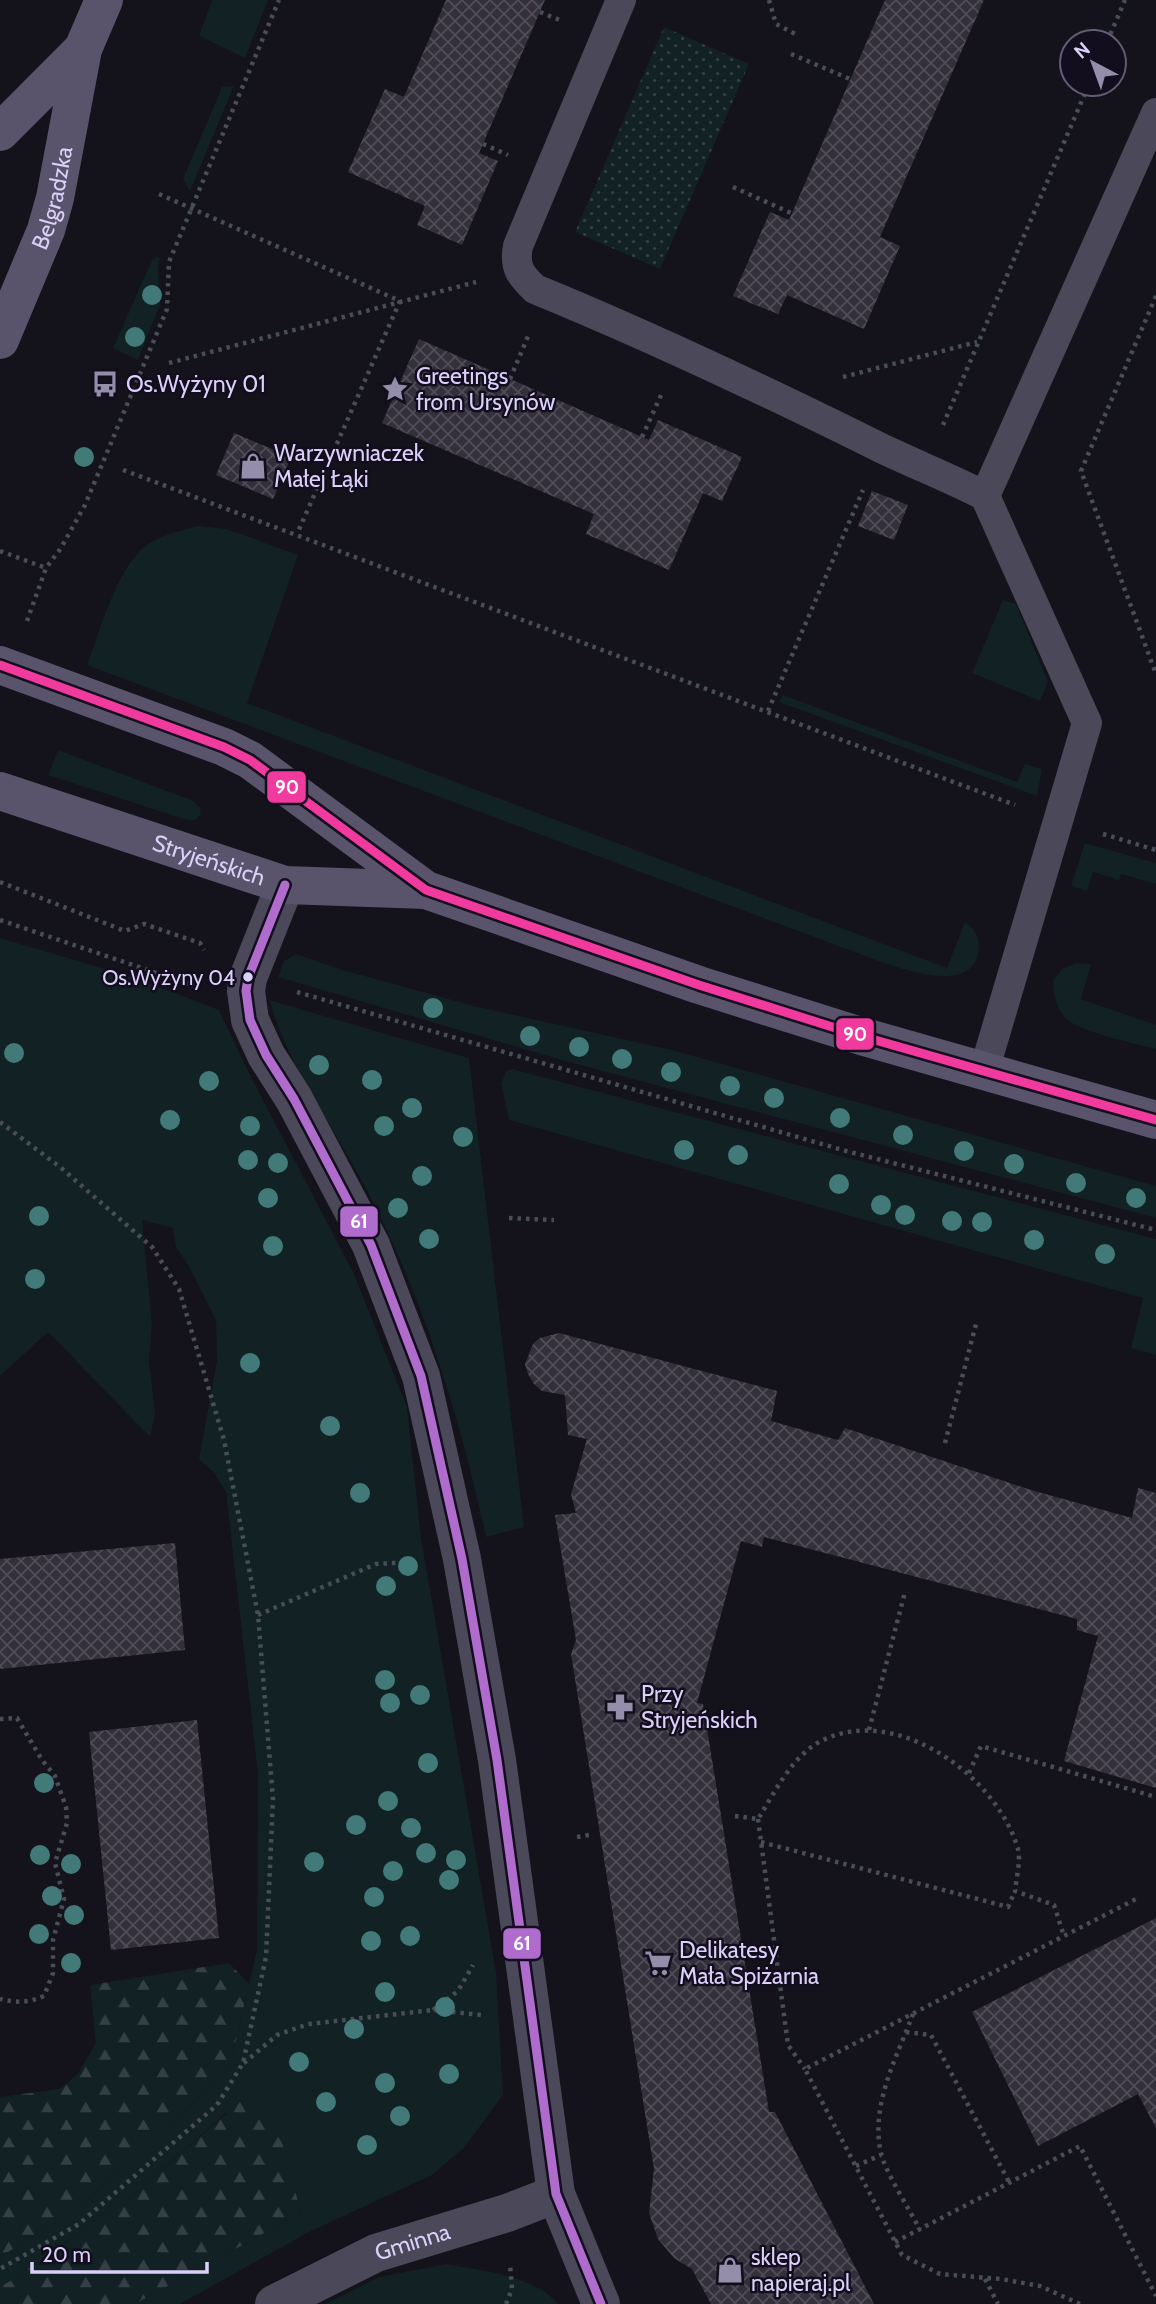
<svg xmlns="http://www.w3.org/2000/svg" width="1156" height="2304" font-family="Cabin,sans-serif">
	<defs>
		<pattern id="forest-firs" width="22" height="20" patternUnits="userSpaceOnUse" patternTransform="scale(1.75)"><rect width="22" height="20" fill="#122124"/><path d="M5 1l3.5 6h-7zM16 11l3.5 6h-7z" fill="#344045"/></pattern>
		<pattern id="park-dots" width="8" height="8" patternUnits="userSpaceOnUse" patternTransform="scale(1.75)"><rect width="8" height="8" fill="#122124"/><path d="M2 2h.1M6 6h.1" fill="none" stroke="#344045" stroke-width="1.8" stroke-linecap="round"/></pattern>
		<pattern id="building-cross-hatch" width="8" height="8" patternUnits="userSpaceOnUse" patternTransform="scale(1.75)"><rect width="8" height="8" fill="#33303c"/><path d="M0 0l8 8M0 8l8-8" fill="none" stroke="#504d59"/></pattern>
	</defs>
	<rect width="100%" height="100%" fill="#14121a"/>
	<!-- grass -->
	<path fill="#122124" d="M 212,0 L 268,0 L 245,58 L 199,36 Z
		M 234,86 L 190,191 L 183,179 L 222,87 Z
		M 156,257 L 160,258 L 158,264 L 160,305 L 138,360 L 113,348 L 152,260 Z
		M 199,526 L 227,529 L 298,555 L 247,703 L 947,968 L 965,922 C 977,930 981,940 978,954 C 968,1003 868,956 841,947 L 87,665 C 100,631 116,571 143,548 C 158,535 180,531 199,526 Z
		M 1003,600 L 1016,604 L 1048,682 L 1040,701 L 972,673 Z
		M 783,695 L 1017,782 L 1025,764 L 1042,769 L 1037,796 L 779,702 Z
		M 58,750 L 194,801 L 200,808 L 201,814 L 195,820 L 187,820 L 48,775 Z
		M 1085,843 L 1156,863 L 1156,884 L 1121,874 L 1119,880 L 1093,872 L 1087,891 L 1071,886 Z
		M 0,938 L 136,978 L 219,1010 L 249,1073 L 354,1274 L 407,1407 L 421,1538 L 496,1972 L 503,2095 L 464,2148 L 432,2175 L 307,2233 L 180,2304 L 135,2304 L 301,2213 L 275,2116 L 226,2113 L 133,2195 L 17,2277 L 0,2287 L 0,2257 L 78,2208 L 229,2070 L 257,1950 L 258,1774 L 226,1492 L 214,1473 L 199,1459 L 217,1361 L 216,1320 L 190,1268 L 176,1247 L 173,1228 L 142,1220 L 152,1326 L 149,1360 L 155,1414 L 150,1437 L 48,1332 L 0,1376 Z
		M 296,954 L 343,970 L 474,1006 L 672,1050 L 1156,1186 L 1156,1218 L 565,1061 L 278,977 L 284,961 Z
		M 1076,963 L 1091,964 L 1081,999 L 1156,1025 L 1156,1049 C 1136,1044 1076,1031 1064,1017 C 1056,1006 1053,995 1053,981 L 1062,969 Z
		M 269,1000 L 469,1058 L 524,1527 L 486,1537 C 460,1418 425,1303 369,1194 C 336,1130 290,1070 269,1000 Z
		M 512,1069 L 1156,1239 L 1156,1355 L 1131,1348 L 1143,1298 L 509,1120 L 501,1083 L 506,1071 Z
		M 447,2264 C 480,2270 536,2276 558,2304 L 325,2304 L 379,2277 Z"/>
	<!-- forest -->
	<path fill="url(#forest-firs)" d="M 229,1963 L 249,1984 L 229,2070 L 78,2208 L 0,2257 L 0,2097 L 59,2089 L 78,2074 L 96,2043 L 90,1985 Z
		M 249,2094 L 275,2115 L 301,2213 L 135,2304 L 0,2304 L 0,2287 L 17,2277 L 133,2195 Z"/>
	<!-- park -->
	<path fill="url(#park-dots)" d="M 664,27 L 749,64 L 660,269 L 575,232 Z"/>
	<!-- building -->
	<path fill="url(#building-cross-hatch)" d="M 446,0 L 545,0 L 479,153 L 498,161 L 462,245 L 417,225 L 425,206 L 348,172 L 385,89 L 404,97 Z
		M 885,0 L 984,0 L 880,237 L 900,246 L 864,329 L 787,295 L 778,314 L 733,296 L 770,212 L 789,220 Z
		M 419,339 L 649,440 L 658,420 L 742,457 L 722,501 L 703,493 L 669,570 L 586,534 L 594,514 L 382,423 Z
		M 234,433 L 291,457 L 273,499 L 216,475 Z
		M 872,491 L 908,505 L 894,540 L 858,526 Z
		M 559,1333 L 777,1391 L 771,1421 L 838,1440 L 845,1428 L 1031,1490 L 1132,1518 L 1138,1488 L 1156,1493 L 1156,1788 L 1064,1761 L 1098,1636 L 1077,1630 L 1077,1619 L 764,1537 L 762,1547 L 741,1541 L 697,1703 L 703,1704 L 769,2112 L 775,2112 L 874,2304 L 711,2304 L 692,2269 L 674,2258 L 658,2239 L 649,2213 L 654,2169 L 571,1654 L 576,1640 L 555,1515 L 576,1513 L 571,1494 L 587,1439 L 568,1435 L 565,1395 L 542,1391 L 534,1384 L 528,1374 L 525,1364 L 533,1344 L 540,1338 Z
		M 175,1543 L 185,1650 L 0,1669 L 0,1559 Z
		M 197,1720 L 219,1938 L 111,1950 L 89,1732 Z
		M 1156,1918 L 1156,2128 L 1138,2094 L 1038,2146 L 972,2012 Z"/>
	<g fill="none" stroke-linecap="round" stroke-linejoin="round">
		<!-- path -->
		<path stroke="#474e59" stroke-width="4.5" stroke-dasharray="3.5 5" stroke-linecap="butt" d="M 769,0 L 776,24 L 799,36
			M 540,12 L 562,21
			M 1107,42 L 1125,0
			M 791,54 L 850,79
			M 483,144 L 508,155
			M 733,187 L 791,213
			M 159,194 L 400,301 L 297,534
			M 1156,296 L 1081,471 L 1156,674
			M 169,363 L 476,282
			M 843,377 L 977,342
			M 510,379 L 529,334
			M 943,425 L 1089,84
			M 642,437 L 662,393
			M 123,470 L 1015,805
			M 0,551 L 46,568
			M 27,621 L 46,568 L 61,548 L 85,505 L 167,309 L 169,262 L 279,0
			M 768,711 L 863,490
			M 1103,834 L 1156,850
			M 0,882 L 125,931 L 144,924 L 200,943 L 204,950
			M 0,920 L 198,987
			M 297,992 L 846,1151 L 1156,1230
			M 0,1122 L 60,1167 L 152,1247 L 179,1289 L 224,1440 L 258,1615 L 273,1799 L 266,1957 L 243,2063 L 217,2105 L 79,2224 L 0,2269
			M 509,1218 L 554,1220
			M 945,1443 L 976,1324
			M 258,1615 L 376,1564 L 412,1562
			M 0,1719 L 17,1718 L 42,1760 L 55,1776 L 66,1807 L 67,1823 L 55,1863 L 64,1899 L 53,1940 L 53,1973 L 44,1996 C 28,2003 17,2003 0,1999
			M 869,1730 L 905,1592
			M 969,1773 L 981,1746 L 1156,1797
			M 735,1816 L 758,1819 C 775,1792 792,1756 821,1741 C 896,1703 997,1776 1018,1849 C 1021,1861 1016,1879 1015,1891 L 1054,1905 L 1064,1936
			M 758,1819 L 788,2045 L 805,2069
			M 577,1837 L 589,1835
			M 761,1842 L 1008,1907 L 1015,1891
			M 433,2010 L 458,1991 L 473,1965
			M 913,2014 C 897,2057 870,2105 881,2153 C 885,2172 910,2210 920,2230
			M 906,2032 L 931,2035 L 1009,2182
			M 244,2063 L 277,2035 L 309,2024 L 433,2010 L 481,2015
			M 856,2166 L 881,2155
			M 895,2242 L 1080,2146 L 1156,2296
			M 985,2279 L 998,2304
			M 506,2304 L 512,2289 L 510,2264
			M 1080,2304 L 1040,2286 L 1001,2279 L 940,2274 L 902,2255 L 805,2069 L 1138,1898"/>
		<!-- lane -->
		<path stroke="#4a4859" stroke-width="30" d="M 621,0 L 518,246 C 514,267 520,275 535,289 C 652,337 766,391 879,447 C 914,464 950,478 985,496
			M 984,1071 L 1087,723 L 985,496 L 1156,113"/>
		<!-- street -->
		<g stroke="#4a4859" stroke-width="38">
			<path d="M 285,885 L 248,978 L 246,991 L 250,1020 L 266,1055 L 294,1099 L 371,1245 L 421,1376 L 462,1559 L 497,1760 L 556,2194 L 601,2304"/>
			<path id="s1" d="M 274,2304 L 376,2253 L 507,2213 L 556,2194"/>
		</g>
		<!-- secondary -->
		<g stroke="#59546c" stroke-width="38">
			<path d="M 0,132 L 83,49"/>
			<path id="s2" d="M 0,340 L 46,230 L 55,198 L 83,49 L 104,0"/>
			<path d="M 0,665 L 224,747 L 250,760 L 426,890 L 699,985 L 861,1036 L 1156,1120"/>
			<path id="s3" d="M 0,791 L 285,885 L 426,890"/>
		</g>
		<!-- bus-1 casing -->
		<g stroke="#130e1d" stroke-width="14">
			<path id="bus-1" d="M 0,665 L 224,747 L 250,760 L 426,890 L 699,985 L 861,1036 L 1156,1120"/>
		</g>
		<!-- bus-2 casing -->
		<g stroke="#130e1d" stroke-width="14">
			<path id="bus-2" d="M 285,885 L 248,978 L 246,991 L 250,1020 L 266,1055 L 294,1099 L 371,1245 L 421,1376 L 462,1559 L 497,1760 L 556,2194 L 601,2304"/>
		</g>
		<!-- bus-1 -->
		<use href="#bus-1" stroke="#f13a9d" stroke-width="9"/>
		<!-- bus-2 -->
		<use href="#bus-2" stroke="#b06ccc" stroke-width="9"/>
	</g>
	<!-- trees -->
	<g fill="#417a78">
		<circle cx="152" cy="295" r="10"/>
		<circle cx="135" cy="337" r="10"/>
		<circle cx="84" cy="457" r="10"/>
		<circle cx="433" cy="1008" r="10"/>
		<circle cx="530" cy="1036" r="10"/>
		<circle cx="579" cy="1047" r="10"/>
		<circle cx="14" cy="1053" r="10"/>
		<circle cx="622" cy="1059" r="10"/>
		<circle cx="319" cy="1065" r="10"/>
		<circle cx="671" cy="1072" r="10"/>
		<circle cx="372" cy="1080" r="10"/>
		<circle cx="209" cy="1081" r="10"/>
		<circle cx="730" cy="1086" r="10"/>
		<circle cx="774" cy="1098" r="10"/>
		<circle cx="412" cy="1108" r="10"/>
		<circle cx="840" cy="1118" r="10"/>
		<circle cx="170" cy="1120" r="10"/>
		<circle cx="250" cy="1126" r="10"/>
		<circle cx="384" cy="1126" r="10"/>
		<circle cx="903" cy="1135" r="10"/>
		<circle cx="463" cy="1137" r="10"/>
		<circle cx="684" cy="1150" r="10"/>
		<circle cx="964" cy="1151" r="10"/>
		<circle cx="738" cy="1155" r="10"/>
		<circle cx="248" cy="1160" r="10"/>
		<circle cx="278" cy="1163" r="10"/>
		<circle cx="1014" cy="1164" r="10"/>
		<circle cx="422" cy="1176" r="10"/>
		<circle cx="1076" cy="1183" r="10"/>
		<circle cx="839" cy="1184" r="10"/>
		<circle cx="268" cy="1198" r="10"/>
		<circle cx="1136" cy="1198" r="10"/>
		<circle cx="881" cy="1205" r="10"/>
		<circle cx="398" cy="1208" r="10"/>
		<circle cx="905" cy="1215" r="10"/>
		<circle cx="39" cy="1216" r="10"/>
		<circle cx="952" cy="1221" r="10"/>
		<circle cx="982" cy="1222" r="10"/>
		<circle cx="429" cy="1239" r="10"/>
		<circle cx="1034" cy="1240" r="10"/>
		<circle cx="273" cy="1246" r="10"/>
		<circle cx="1105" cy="1254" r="10"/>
		<circle cx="35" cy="1279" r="10"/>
		<circle cx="250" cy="1363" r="10"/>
		<circle cx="330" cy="1426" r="10"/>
		<circle cx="360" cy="1493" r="10"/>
		<circle cx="408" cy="1566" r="10"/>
		<circle cx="386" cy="1586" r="10"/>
		<circle cx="385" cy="1680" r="10"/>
		<circle cx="420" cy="1695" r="10"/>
		<circle cx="390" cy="1703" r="10"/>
		<circle cx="428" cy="1763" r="10"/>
		<circle cx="44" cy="1783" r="10"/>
		<circle cx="388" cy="1801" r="10"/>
		<circle cx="356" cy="1825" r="10"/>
		<circle cx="411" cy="1828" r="10"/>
		<circle cx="426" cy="1853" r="10"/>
		<circle cx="40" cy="1855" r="10"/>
		<circle cx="456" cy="1860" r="10"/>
		<circle cx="314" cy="1862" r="10"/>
		<circle cx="71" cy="1864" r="10"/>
		<circle cx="393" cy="1871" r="10"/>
		<circle cx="449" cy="1880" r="10"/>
		<circle cx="52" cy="1896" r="10"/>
		<circle cx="374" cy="1897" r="10"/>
		<circle cx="74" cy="1915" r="10"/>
		<circle cx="39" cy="1934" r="10"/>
		<circle cx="410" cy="1936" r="10"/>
		<circle cx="371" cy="1941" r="10"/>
		<circle cx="71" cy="1963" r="10"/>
		<circle cx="385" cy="1992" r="10"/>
		<circle cx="445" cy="2007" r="10"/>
		<circle cx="354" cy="2029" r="10"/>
		<circle cx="299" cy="2062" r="10"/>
		<circle cx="449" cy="2074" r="10"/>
		<circle cx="385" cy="2083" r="10"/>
		<circle cx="326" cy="2102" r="10"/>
		<circle cx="400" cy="2116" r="10"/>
		<circle cx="367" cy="2145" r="10"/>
	</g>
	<!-- icons -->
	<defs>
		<g id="bus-bare" transform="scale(2.1)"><path d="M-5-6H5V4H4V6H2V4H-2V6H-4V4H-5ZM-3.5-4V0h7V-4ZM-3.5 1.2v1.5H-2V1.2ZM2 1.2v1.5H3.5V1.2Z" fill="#958eab" stroke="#130e1d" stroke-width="2.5" paint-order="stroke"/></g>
		<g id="sight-bare" transform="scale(2.1)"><path d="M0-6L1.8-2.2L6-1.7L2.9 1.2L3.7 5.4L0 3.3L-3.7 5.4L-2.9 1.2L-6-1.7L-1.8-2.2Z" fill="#958eab" stroke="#130e1d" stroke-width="2.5" paint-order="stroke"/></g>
		<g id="shop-bare" transform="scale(2.1)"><path d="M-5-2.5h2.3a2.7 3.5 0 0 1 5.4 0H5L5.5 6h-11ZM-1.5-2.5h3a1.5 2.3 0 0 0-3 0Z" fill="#958eab" stroke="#130e1d" stroke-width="2.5" paint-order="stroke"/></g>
		<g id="pharmacy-bare" transform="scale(2.1)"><path d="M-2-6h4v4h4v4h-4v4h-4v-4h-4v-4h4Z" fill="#958eab" stroke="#130e1d" stroke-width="2.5" paint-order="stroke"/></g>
		<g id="supermarket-bare" transform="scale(2.1)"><path d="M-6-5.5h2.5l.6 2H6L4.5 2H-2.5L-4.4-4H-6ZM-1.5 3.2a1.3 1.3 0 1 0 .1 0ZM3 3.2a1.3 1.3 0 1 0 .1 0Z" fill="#958eab" stroke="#130e1d" stroke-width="2.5" paint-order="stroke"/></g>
	</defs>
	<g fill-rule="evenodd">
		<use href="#bus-bare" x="105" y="384"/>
		<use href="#sight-bare" x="395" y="389"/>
		<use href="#shop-bare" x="253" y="466"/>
		<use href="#pharmacy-bare" x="620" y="1707"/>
		<use href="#supermarket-bare" x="658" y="1963"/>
		<use href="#shop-bare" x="730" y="2270"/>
	</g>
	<!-- markers -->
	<circle fill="#dbd0f9" stroke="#130e1d" stroke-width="2.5" cx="248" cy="977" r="6"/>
	<g text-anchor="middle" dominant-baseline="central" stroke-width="5" stroke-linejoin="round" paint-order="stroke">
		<!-- bus labels -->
		<g font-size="21" fill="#dbd0f9" stroke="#130e1d" text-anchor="end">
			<text x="235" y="977">Os.Wyżyny 04</text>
		</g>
		<!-- street labels -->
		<g font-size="23" fill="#dbd0f9" stroke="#130e1d">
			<text stroke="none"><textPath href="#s2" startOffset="152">Belgradzka</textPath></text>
			<text stroke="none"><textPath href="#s3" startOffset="220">Stryjeńskich</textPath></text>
			<text stroke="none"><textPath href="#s1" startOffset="152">Gminna</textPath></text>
		</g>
		<!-- poi labels -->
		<g font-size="23" fill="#dbd0f9" stroke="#130e1d" text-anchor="start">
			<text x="416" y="376">Greetings<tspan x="416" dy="26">from Ursynów</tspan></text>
			<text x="126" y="384">Os.Wyżyny 01</text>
			<text x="274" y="453">Warzywniaczek<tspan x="274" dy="26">Małej Łąki</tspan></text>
			<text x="641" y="1694">Przy<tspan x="641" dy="26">Stryjeńskich</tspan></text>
			<text x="679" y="1950">Delikatesy<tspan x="679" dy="26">Mała Spiżarnia</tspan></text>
			<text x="751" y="2257">sklep<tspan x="751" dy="26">napieraj.pl</tspan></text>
		</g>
	</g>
	<g stroke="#130e1d" stroke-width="2.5">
		<rect x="266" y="770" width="41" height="34" rx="7" fill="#f13a9d"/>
		<rect x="835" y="1017" width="40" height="34" rx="7" fill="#f13a9d"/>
		<rect x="339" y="1205" width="40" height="33" rx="7" fill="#b06ccc"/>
		<rect x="502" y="1927" width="40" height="33" rx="7" fill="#b06ccc"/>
	</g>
	<g font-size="19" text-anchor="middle" font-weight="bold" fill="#fff">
		<text x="287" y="794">90</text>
		<text x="855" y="1041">90</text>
		<text x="359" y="1228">61</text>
		<text x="522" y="1950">61</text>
	</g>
	<!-- north arrow -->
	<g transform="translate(1093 63) rotate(319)"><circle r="33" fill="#130e1d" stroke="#635c75" stroke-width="2"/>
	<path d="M0-5L12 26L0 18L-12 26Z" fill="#958eab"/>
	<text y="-10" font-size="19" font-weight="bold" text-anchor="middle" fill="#dbd0f9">N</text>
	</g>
	<!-- scale -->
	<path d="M32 2262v10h175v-10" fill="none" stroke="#dbd0f9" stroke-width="3.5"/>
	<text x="42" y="2262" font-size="21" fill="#dbd0f9" stroke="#130e1d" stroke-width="5" paint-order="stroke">20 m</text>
</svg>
